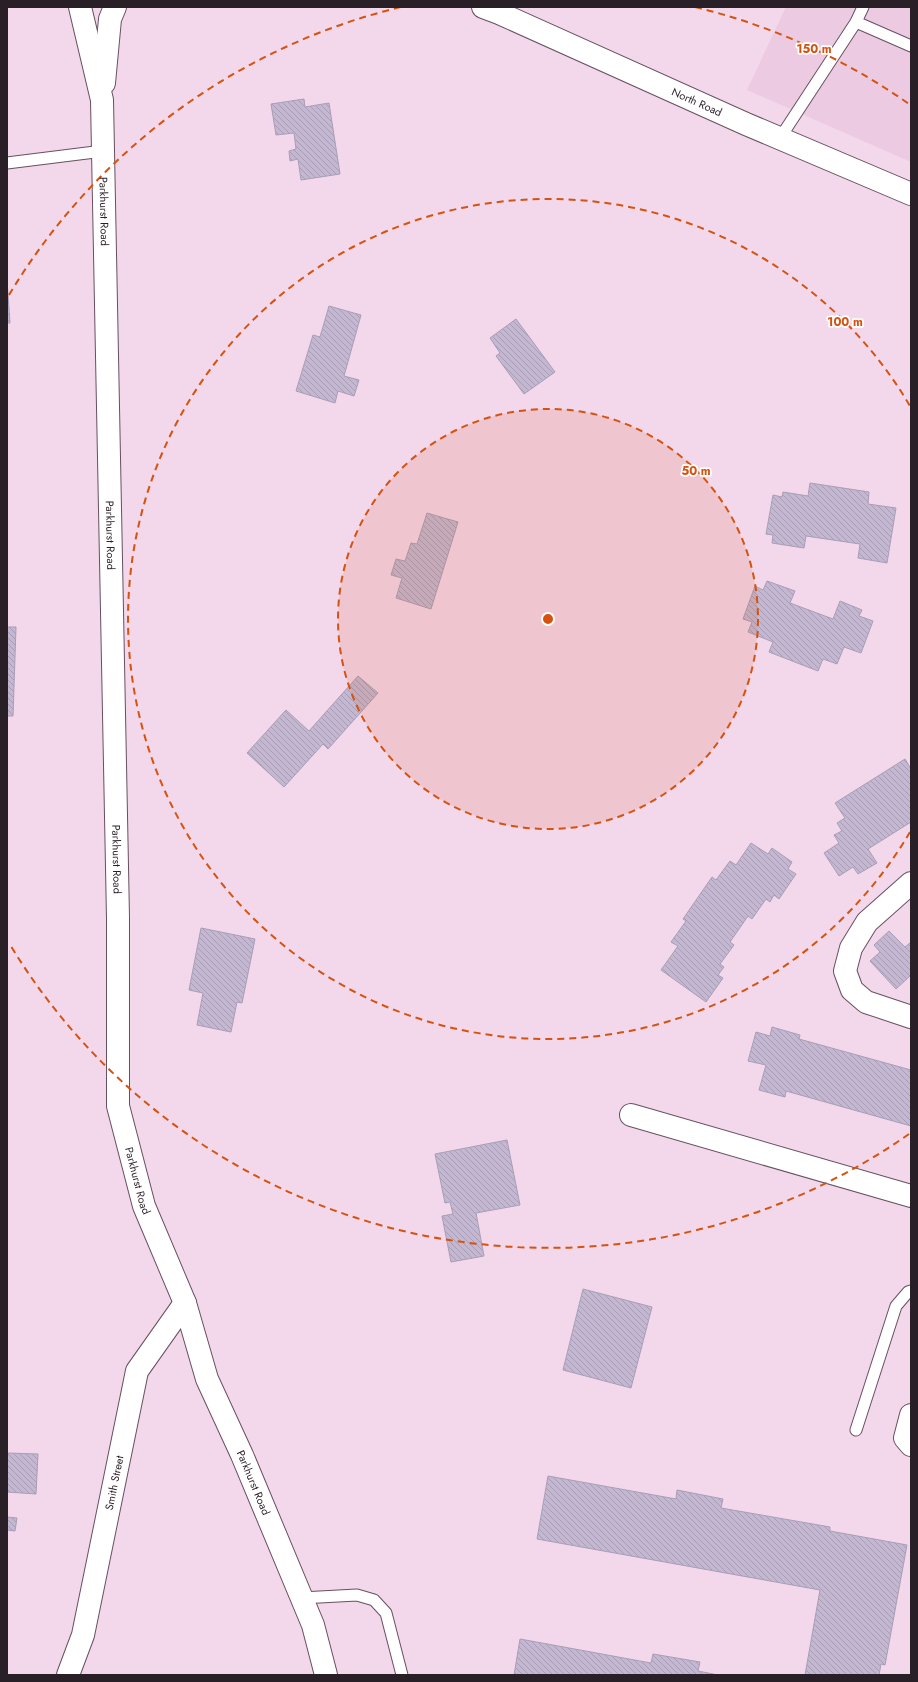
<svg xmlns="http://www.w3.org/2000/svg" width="918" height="1682" font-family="Jost,sans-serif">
	<defs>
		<pattern id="building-back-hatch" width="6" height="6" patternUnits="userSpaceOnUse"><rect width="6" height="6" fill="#c3b7d2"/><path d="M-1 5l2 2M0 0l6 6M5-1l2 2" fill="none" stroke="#a89db4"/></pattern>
	</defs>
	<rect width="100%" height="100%" fill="#f3d7ea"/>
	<!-- built -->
	<path fill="#eccae2" d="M 786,7 L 911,7 L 911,162 L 747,90 Z"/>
	<!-- building -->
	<path fill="url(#building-back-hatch)" stroke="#a99db7" d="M 304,99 L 305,107 L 329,103 L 340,174 L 301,180 L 298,159 L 290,161 L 289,151 L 296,149 L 294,133 L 276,135 L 271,104 Z
		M 7,280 L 10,323 L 7,323 Z
		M 329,306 L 361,315 L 344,376 L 359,380 L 354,396 L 338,391 L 335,403 L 296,391 L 313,335 L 320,337 Z
		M 516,319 L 555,372 L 524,394 L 496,356 L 500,353 L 490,338 Z
		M 810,483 L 869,492 L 868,504 L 896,508 L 887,563 L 858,558 L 860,544 L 806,536 L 804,548 L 772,543 L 773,535 L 766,534 L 773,495 L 782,497 L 783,492 L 808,496 Z
		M 427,513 L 458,522 L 431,609 L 396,598 L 402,578 L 391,575 L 396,559 L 405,561 L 411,543 L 417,544 Z
		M 767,581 L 795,591 L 790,603 L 833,619 L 840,601 L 862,610 L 859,616 L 873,621 L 861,653 L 844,647 L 837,664 L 823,659 L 818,671 L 769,652 L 773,642 L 748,632 L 752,622 L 743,619 L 755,586 L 763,590 Z
		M 7,627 L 16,627 L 13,716 L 7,716 Z
		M 358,676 L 378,693 L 328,749 L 323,744 L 284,787 L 247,753 L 286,710 L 309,731 Z
		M 905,759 L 911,769 L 911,822 L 868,849 L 877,863 L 858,874 L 853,867 L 839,876 L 824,853 L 839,843 L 834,835 L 842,831 L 837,823 L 845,818 L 835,803 Z
		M 751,843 L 768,854 L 772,848 L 792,862 L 788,869 L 796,874 L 779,899 L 774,895 L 770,902 L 766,899 L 752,919 L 748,916 L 730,942 L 734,945 L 720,964 L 724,967 L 718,975 L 723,978 L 706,1002 L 661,970 L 678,946 L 671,942 L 686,921 L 683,919 L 712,877 L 716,880 L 730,861 L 736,865 Z
		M 201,928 L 255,939 L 242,1003 L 237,1002 L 231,1032 L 197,1025 L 203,993 L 189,990 Z
		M 889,931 L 905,947 L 911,942 L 911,978 L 910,976 L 896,989 L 870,961 L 880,952 L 874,945 Z
		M 772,1027 L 800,1035 L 799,1039 L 911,1070 L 911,1126 L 786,1091 L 785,1097 L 759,1090 L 766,1065 L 748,1061 L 756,1032 L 770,1036 Z
		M 507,1140 L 520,1205 L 476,1213 L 484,1256 L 451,1262 L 442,1216 L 453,1214 L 450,1202 L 445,1203 L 435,1154 Z
		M 583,1289 L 652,1307 L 631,1388 L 563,1370 Z
		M 7,1453 L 38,1454 L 36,1494 L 7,1492 Z
		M 548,1476 L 676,1499 L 677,1490 L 723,1499 L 721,1508 L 830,1527 L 830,1531 L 907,1545 L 885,1665 L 881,1664 L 879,1675 L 805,1675 L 820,1590 L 537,1539 Z
		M 7,1517 L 17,1518 L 15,1531 L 7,1530 Z
		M 520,1639 L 651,1663 L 653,1654 L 700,1662 L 698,1671 L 718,1675 L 514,1675 Z"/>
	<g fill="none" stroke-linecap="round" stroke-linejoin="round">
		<!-- lane casing -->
		<g stroke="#675061" stroke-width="13">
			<path id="lane" d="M 856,22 L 863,7
				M 780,138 L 856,22 L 911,46
				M 7,163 L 103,151
				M 856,1430 L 896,1306 L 908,1292 L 911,1291
				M 301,1598 L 357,1595 L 374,1600 L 386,1613 L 402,1675"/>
		</g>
		<!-- street casing -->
		<g stroke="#675061" stroke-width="24">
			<path id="street" d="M 911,883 L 867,922 L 851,948 L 845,971 L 852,990 L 866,1002 L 911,1017
				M 631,1115 L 911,1196
				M 911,1415 L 905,1438 L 911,1445"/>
		</g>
		<!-- secondary casing -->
		<g stroke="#675061" stroke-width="24">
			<g id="secondary">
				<path id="s1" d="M 80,7 L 102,100 L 118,918 L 118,1106 L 144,1206 L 185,1303 L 207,1379 L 242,1455 L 313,1625 L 326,1675"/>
				<path id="s2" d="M 483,7 L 499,13 L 746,124 L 911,194"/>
				<path d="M 104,83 L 110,19 L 115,7"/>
				<path id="s3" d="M 68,1675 L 83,1635 L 137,1371 L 185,1303"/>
			</g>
		</g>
		<!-- lane -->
		<use href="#lane" stroke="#fff" stroke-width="11"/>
		<!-- street -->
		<use href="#street" stroke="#fff" stroke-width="22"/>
		<!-- secondary -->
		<use href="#secondary" stroke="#fff" stroke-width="22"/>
	</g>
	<!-- distance rings -->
	<circle cx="548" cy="619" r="210" fill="#d5530f" fill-opacity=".12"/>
	<g fill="none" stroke="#d5530f" stroke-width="2" stroke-dasharray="7 5">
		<circle cx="548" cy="619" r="210"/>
		<path d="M910 832A420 420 0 1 1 910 406"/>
		<path d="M909 1134A629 629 0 0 1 9 943M9 295A629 629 0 0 1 401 7M695 7A629 629 0 0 1 909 104"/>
	</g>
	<g text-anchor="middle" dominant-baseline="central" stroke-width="3.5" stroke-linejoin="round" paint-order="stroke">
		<!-- street labels -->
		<g font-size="11" fill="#291f27" stroke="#fff">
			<text stroke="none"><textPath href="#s2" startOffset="234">North Road</textPath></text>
			<text stroke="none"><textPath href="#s1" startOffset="207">Parkhurst Road</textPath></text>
			<text stroke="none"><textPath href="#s1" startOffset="531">Parkhurst Road</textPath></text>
			<text stroke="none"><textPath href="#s1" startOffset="855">Parkhurst Road</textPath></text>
			<text stroke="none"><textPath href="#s1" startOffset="1179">Parkhurst Road</textPath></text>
			<text stroke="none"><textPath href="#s1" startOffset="1503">Parkhurst Road</textPath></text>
			<text stroke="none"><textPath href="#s3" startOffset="198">Smith Street</textPath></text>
		</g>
	</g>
	<circle cx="548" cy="619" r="6" fill="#d5530f" stroke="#fff" stroke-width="2"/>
	<g font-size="12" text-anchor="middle" font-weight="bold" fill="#d5530f" stroke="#fff" stroke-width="3.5" stroke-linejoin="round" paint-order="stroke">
		<text x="814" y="53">150 m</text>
		<text x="845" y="326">100 m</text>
		<text x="696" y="475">50 m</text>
	</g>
	<!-- border -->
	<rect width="918" height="1682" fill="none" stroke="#291f27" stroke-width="16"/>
</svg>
